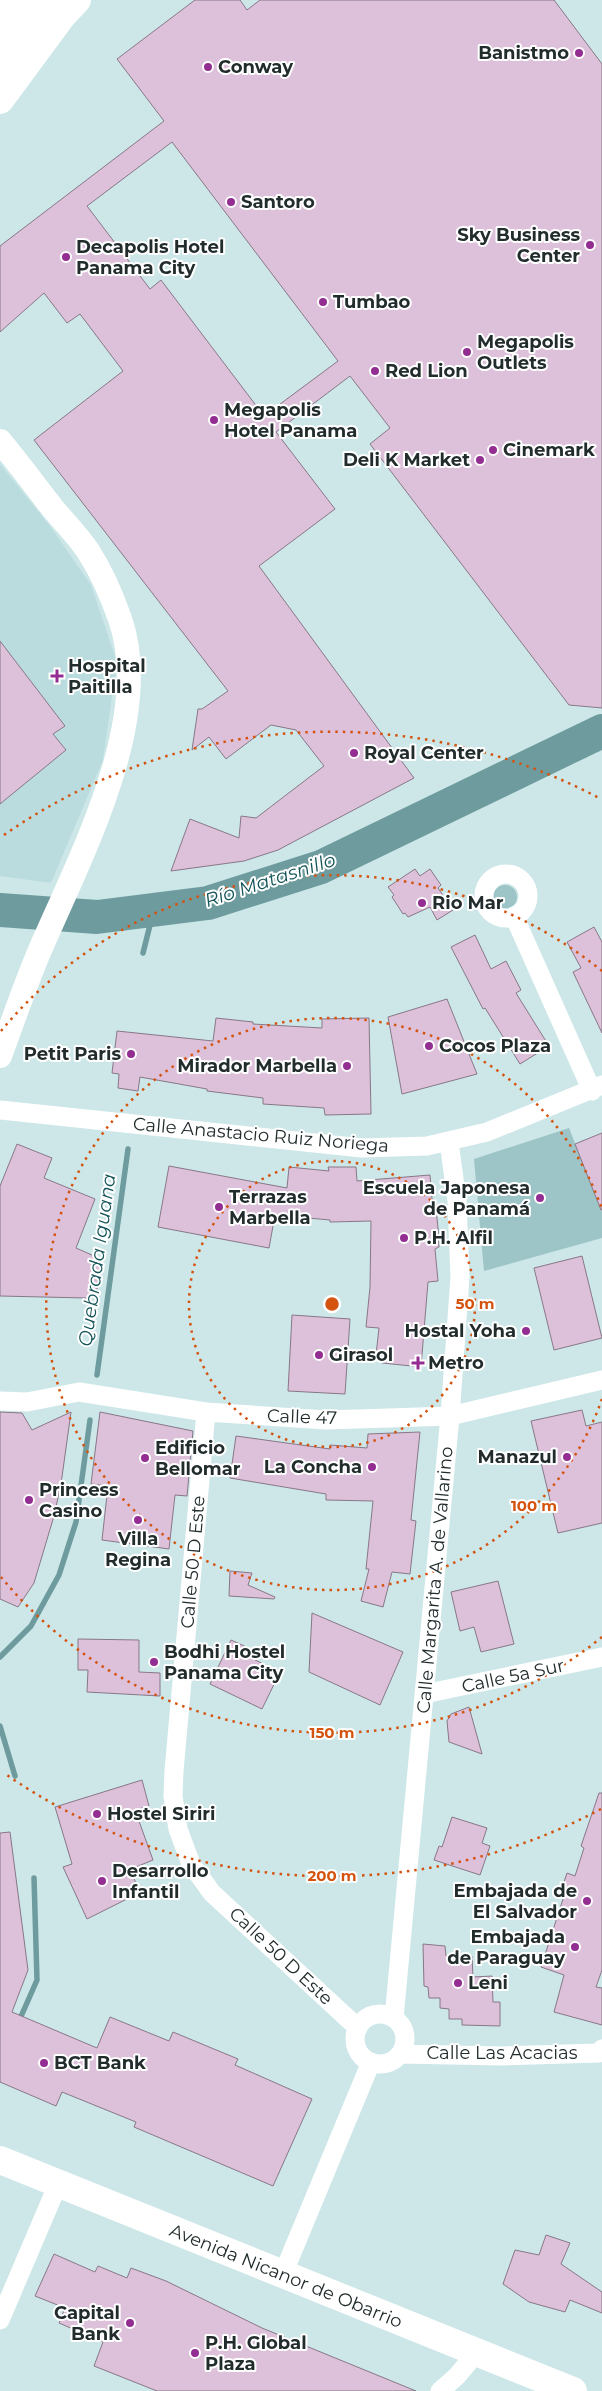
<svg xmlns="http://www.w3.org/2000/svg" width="602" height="2391" font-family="Montserrat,sans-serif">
	<rect width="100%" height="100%" fill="#cde7e8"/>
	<!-- built -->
	<path fill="#badcde" d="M 0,464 L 50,526 L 91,585 L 117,662 L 103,760 L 51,883 L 0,876 Z"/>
	<!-- green -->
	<path fill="#9dc4c6" d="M493 897a12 12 0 1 1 24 0a12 12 0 1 1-24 0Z
		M 569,1128 L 602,1212 L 602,1238 L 484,1271 L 474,1159 Z"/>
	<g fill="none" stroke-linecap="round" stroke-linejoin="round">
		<!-- stream -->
		<path stroke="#6e9b9e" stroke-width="5.5" d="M 143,953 L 154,909
			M 97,1375 L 128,1149
			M 0,1657 L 31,1626 L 59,1575 L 76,1522 L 90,1420
			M 0,1726 L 15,1776
			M 19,2021 L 37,1980 L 34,1878"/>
		<!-- river -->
		<path stroke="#6e9b9e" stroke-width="34" d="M 0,910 L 97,917 L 208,903 L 321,867 L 602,731"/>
	</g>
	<!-- building -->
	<path fill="#ddc0da" stroke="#877886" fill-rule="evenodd" d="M 195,0 L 240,0 L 247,10 L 260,0 L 554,0 L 602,64 L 602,708 L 569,705 L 370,444 L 390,428 L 350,376 L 276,432 L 335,509 L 259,566 L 414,778 L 278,850 L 244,861 L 171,871 L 190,819 L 239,838 L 241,816 L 256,818 L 324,766 L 296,730 L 271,725 L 226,759 L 209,737 L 192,750 L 198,709 L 202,709 L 228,691 L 34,440 L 123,371 L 80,314 L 67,323 L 44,293 L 0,332 L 0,246 L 164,121 L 117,59 ZM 172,142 L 338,361 L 264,416 L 161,280 L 150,289 L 87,206 Z
		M 0,641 L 65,726 L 53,734 L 66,750 L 0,804 Z
		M 415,869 L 420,876 L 430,869 L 441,885 L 438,888 L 453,910 L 437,920 L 430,907 L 408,917 L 405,913 L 403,914 L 392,897 L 394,895 L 388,887 Z
		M 594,927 L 602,942 L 602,1033 L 573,972 L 581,968 L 567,942 Z
		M 475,935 L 491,969 L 506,961 L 521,990 L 516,993 L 549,1046 L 520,1064 L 485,1008 L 483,1009 L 451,947 Z
		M 447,999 L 477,1074 L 402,1094 L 388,1017 Z
		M 216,1018 L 253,1022 L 253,1024 L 322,1028 L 322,1019 L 369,1018 L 371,1114 L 325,1115 L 324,1108 L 263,1104 L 263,1098 L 207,1091 L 207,1089 L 140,1077 L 138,1091 L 118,1088 L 119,1074 L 112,1073 L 117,1031 L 213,1041 Z
		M 602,1133 L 602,1210 L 601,1210 L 575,1144 Z
		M 17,1144 L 52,1158 L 44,1178 L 95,1199 L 76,1248 L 101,1259 L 97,1289 L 86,1298 L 0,1296 L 0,1186 Z
		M 169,1166 L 287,1188 L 289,1167 L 329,1171 L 328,1167 L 356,1167 L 357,1181 L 430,1175 L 432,1199 L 435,1200 L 438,1228 L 439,1247 L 435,1249 L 438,1281 L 428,1282 L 421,1367 L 382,1363 L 383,1355 L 376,1355 L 379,1328 L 366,1327 L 370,1287 L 371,1221 L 330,1222 L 330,1220 L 275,1215 L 269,1248 L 158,1227 Z
		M 582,1256 L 602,1338 L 554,1350 L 534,1268 Z
		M 292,1315 L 350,1319 L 345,1394 L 288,1391 Z
		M 582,1410 L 586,1426 L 602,1422 L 602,1523 L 558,1533 L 531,1421 Z
		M 0,1412 L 22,1413 L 32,1430 L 71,1412 L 61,1484 L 54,1516 L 34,1583 L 18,1607 L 0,1599 Z
		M 100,1412 L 193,1431 L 187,1496 L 175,1495 L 169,1549 L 102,1540 L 108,1486 L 91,1484 Z
		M 420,1432 L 411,1520 L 416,1521 L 410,1574 L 392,1572 L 383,1607 L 361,1601 L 369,1569 L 366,1569 L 373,1501 L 326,1500 L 326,1494 L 230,1478 L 236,1436 L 330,1449 L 330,1445 L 367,1448 L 368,1434 Z
		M 230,1571 L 252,1573 L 248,1585 L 275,1597 L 274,1599 L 229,1596 Z
		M 498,1581 L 514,1644 L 481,1652 L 474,1627 L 460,1631 L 451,1592 Z
		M 312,1613 L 403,1652 L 380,1705 L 309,1672 Z
		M 78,1639 L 139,1640 L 139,1672 L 160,1673 L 160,1696 L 87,1692 L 88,1670 L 78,1670 Z
		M 231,1640 L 251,1649 L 247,1656 L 280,1672 L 262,1709 L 210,1684 Z
		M 469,1707 L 482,1754 L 449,1742 L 447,1721 L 451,1714 Z
		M 142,1780 L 149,1806 L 135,1810 L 153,1860 L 131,1869 L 139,1893 L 87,1919 L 63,1867 L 72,1864 L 55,1807 Z
		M 599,1793 L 602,1793 L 602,1970 L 596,1987 L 602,1988 L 602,2025 L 554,2012 L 564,1975 L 541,1967 L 565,1893 L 561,1891 L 567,1873 L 575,1876 L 584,1848 L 581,1846 Z
		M 452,1817 L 487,1828 L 482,1843 L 490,1846 L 480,1875 L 434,1860 L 439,1846 L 442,1847 Z
		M 10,1832 L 28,1970 L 12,2012 L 97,2048 L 110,2017 L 169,2041 L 173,2032 L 238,2059 L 235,2065 L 312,2099 L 273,2186 L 134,2127 L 136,2122 L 62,2092 L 56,2106 L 0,2082 L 0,1833 Z
		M 423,1944 L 445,1946 L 446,1956 L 472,1956 L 473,1977 L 492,1976 L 493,2002 L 500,2002 L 500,2026 L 462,2025 L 462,2019 L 449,2019 L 449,2009 L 440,2008 L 440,1998 L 429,1998 L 428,1987 L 424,1986 Z
		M 546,2235 L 570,2243 L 561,2264 L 602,2292 L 602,2313 L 570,2300 L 565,2312 L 529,2302 L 503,2284 L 515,2250 L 539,2255 Z
		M 54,2254 L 95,2272 L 98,2266 L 127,2278 L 131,2268 L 166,2281 L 262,2328 L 416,2391 L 157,2391 L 94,2366 L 103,2342 L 59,2323 L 65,2308 L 35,2296 Z"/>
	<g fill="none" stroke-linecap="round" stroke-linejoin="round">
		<!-- minor -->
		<path stroke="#fff" stroke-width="19" d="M484 896a22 22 0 1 1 44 0a22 22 0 1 1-44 0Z
			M 514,916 L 592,1091
			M 0,1110 L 362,1148 L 427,1146 L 487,1132 L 602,1085
			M 0,1401 L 27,1402 L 79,1392 L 206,1412 L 326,1420 L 450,1416 L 602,1380
			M 206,1412 L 174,1771 L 173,1796 L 178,1829 L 191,1864 L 212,1893 L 358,2028
			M 424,1694 L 602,1657
			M355 2039a25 25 0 1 1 50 0a25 25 0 1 1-50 0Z
			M 394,2018 L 450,1416 L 460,1277 L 457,1201 L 449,1142
			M 400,2054 L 501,2056 L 599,2053 L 602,2049
			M 283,2274 L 371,2062
			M 0,2320 L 58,2184
			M 440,2391 L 457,2376 L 477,2352"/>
		<!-- tertiary -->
		<path stroke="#fff" stroke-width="24" d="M 0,441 C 19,464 36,487 54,510 C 65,523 78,536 88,551 C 101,571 112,596 120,619 C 155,719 79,859 40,950 C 25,985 13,1021 0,1056"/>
		<!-- secondary -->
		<path stroke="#fff" stroke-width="28" d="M 0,2160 L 573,2391"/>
		<!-- primary -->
		<path stroke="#fff" stroke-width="28" d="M 0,10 L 8,0
			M 0,100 L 62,16 L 77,0"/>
		<!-- motorway -->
		<path stroke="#fff" stroke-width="28" d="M 0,29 L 28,0
			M 0,63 L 51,0"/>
	</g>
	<!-- distance rings -->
	<g fill="none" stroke="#d4540f" stroke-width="2.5" stroke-dasharray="2.5 5">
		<circle cx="332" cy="1304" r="143"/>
		<path d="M602 1399A286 286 0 1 1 602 1209"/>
		<path d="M602 1637A429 429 0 0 1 1 1577M1 1031A429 429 0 0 1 602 971"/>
		<path d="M601 1809A572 572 0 0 1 4 1773M4 835A572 572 0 0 1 601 799"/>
	</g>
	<!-- markers -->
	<g fill="#942d92" stroke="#fff" stroke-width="2">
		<circle cx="579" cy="53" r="5"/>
		<circle cx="208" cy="67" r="5"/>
		<circle cx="231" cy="202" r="5"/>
		<circle cx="590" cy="245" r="5"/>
		<circle cx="66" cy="257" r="5"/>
		<circle cx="323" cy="302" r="5"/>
		<circle cx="467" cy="352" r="5"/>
		<circle cx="375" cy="371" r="5"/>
		<circle cx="214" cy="420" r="5"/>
		<circle cx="493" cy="450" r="5"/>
		<circle cx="480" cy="460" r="5"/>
		<path d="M54.5 668.5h5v5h5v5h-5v5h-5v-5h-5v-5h5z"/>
		<circle cx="354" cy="753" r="5"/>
		<circle cx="422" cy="903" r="5"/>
		<circle cx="429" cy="1046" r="5"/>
		<circle cx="131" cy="1054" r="5"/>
		<circle cx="347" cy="1066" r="5"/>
		<circle cx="540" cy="1198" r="5"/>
		<circle cx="219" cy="1207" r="5"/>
		<circle cx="404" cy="1238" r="5"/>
		<circle cx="526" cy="1331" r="5"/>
		<circle cx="319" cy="1355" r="5"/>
		<path d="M415.5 1355.5h5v5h5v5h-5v5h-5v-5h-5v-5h5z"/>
		<circle cx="567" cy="1457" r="5"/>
		<circle cx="145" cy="1458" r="5"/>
		<circle cx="372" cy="1467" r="5"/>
		<circle cx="29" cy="1500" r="5"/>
		<circle cx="138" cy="1520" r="5"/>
		<circle cx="154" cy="1662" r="5"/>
		<circle cx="97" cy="1814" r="5"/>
		<circle cx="102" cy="1881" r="5"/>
		<circle cx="587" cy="1901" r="5"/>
		<circle cx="575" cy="1947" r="5"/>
		<circle cx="458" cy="1983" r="5"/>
		<circle cx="44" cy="2063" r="5"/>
		<circle cx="130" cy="2323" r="5"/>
		<circle cx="195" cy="2353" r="5"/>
	</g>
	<g text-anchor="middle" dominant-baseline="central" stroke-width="4" stroke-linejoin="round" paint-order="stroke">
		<!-- poi labels -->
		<g font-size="18" font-weight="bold" fill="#222c2d" stroke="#fff" text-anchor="start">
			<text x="569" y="53" text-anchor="end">Banistmo</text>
			<text x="218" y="67">Conway</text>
			<text x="241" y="202">Santoro</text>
			<text x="580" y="235" text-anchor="end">Sky Business<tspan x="580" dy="21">Center</tspan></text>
			<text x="76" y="247">Decapolis Hotel<tspan x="76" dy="21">Panama City</tspan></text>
			<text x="333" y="302">Tumbao</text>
			<text x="477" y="342">Megapolis<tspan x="477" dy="21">Outlets</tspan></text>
			<text x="385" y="371">Red Lion</text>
			<text x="224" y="410">Megapolis<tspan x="224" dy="21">Hotel Panama</tspan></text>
			<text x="503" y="450">Cinemark</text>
			<text x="470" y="460" text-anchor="end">Deli K Market</text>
			<text x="68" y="666">Hospital<tspan x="68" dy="21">Paitilla</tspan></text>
			<text x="364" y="753">Royal Center</text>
			<text x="432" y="903">Rio Mar</text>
			<text x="439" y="1046">Cocos Plaza</text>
			<text x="121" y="1054" text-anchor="end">Petit Paris</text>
			<text x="337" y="1066" text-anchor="end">Mirador Marbella</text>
			<text x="530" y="1188" text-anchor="end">Escuela Japonesa<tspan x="530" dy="21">de Panamá</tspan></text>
			<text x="229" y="1197">Terrazas<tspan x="229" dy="21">Marbella</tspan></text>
			<text x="414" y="1238">P.H. Alfil</text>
			<text x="516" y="1331" text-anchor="end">Hostal Yoha</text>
			<text x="329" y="1355">Girasol</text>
			<text x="428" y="1363">Metro</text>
			<text x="155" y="1448">Edificio<tspan x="155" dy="21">Bellomar</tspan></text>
			<text x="557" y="1457" text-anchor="end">Manazul</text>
			<text x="362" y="1467" text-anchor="end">La Concha</text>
			<text x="39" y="1490">Princess<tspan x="39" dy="21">Casino</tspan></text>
			<text x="138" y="1539" text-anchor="middle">Villa<tspan x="138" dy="21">Regina</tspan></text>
			<text x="164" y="1652">Bodhi Hostel<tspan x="164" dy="21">Panama City</tspan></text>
			<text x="107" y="1814">Hostel Siriri</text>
			<text x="112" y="1871">Desarrollo<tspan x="112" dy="21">Infantil</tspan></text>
			<text x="577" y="1891" text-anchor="end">Embajada de<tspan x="577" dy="21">El Salvador</tspan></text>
			<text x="565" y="1937" text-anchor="end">Embajada<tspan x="565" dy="21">de Paraguay</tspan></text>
			<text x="468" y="1983">Leni</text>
			<text x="54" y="2063">BCT Bank</text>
			<text x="120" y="2313" text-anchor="end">Capital<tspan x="120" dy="21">Bank</tspan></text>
			<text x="205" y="2343">P.H. Global<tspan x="205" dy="21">Plaza</tspan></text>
		</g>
		<!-- street labels -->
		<g font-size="18" fill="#222c2d" stroke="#fff">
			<text transform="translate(261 1135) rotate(5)">Calle Anastacio Ruiz Noriega</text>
			<text transform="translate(302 1417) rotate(2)">Calle 47</text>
			<text transform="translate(193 1562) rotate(-85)">Calle 50 D Este</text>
			<text transform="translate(435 1580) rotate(-85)">Calle Margarita A. de Vallarino</text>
			<text transform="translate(513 1676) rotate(-12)">Calle 5a Sur</text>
			<text transform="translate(281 1956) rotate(43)">Calle 50 D Este</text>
			<text x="502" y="2053">Calle Las Acacias</text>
			<text transform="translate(286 2276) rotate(22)">Avenida Nicanor de Obarrio</text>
		</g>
		<!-- water labels -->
		<g font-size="19" font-style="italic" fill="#145559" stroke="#fff">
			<text transform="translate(270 880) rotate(-18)">Río Matasnillo</text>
			<text transform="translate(97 1260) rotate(-82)">Quebrada Iguana</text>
		</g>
	</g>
	<circle cx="332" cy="1304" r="8" fill="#d4540f" stroke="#fff" stroke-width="2.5"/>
	<g font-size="15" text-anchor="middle" font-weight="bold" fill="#d4540f" stroke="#fff" stroke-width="4" stroke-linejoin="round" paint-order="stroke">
		<text x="475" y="1309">50 m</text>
		<text x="534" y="1511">100 m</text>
		<text x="332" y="1738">150 m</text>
		<text x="332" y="1881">200 m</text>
	</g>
</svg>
